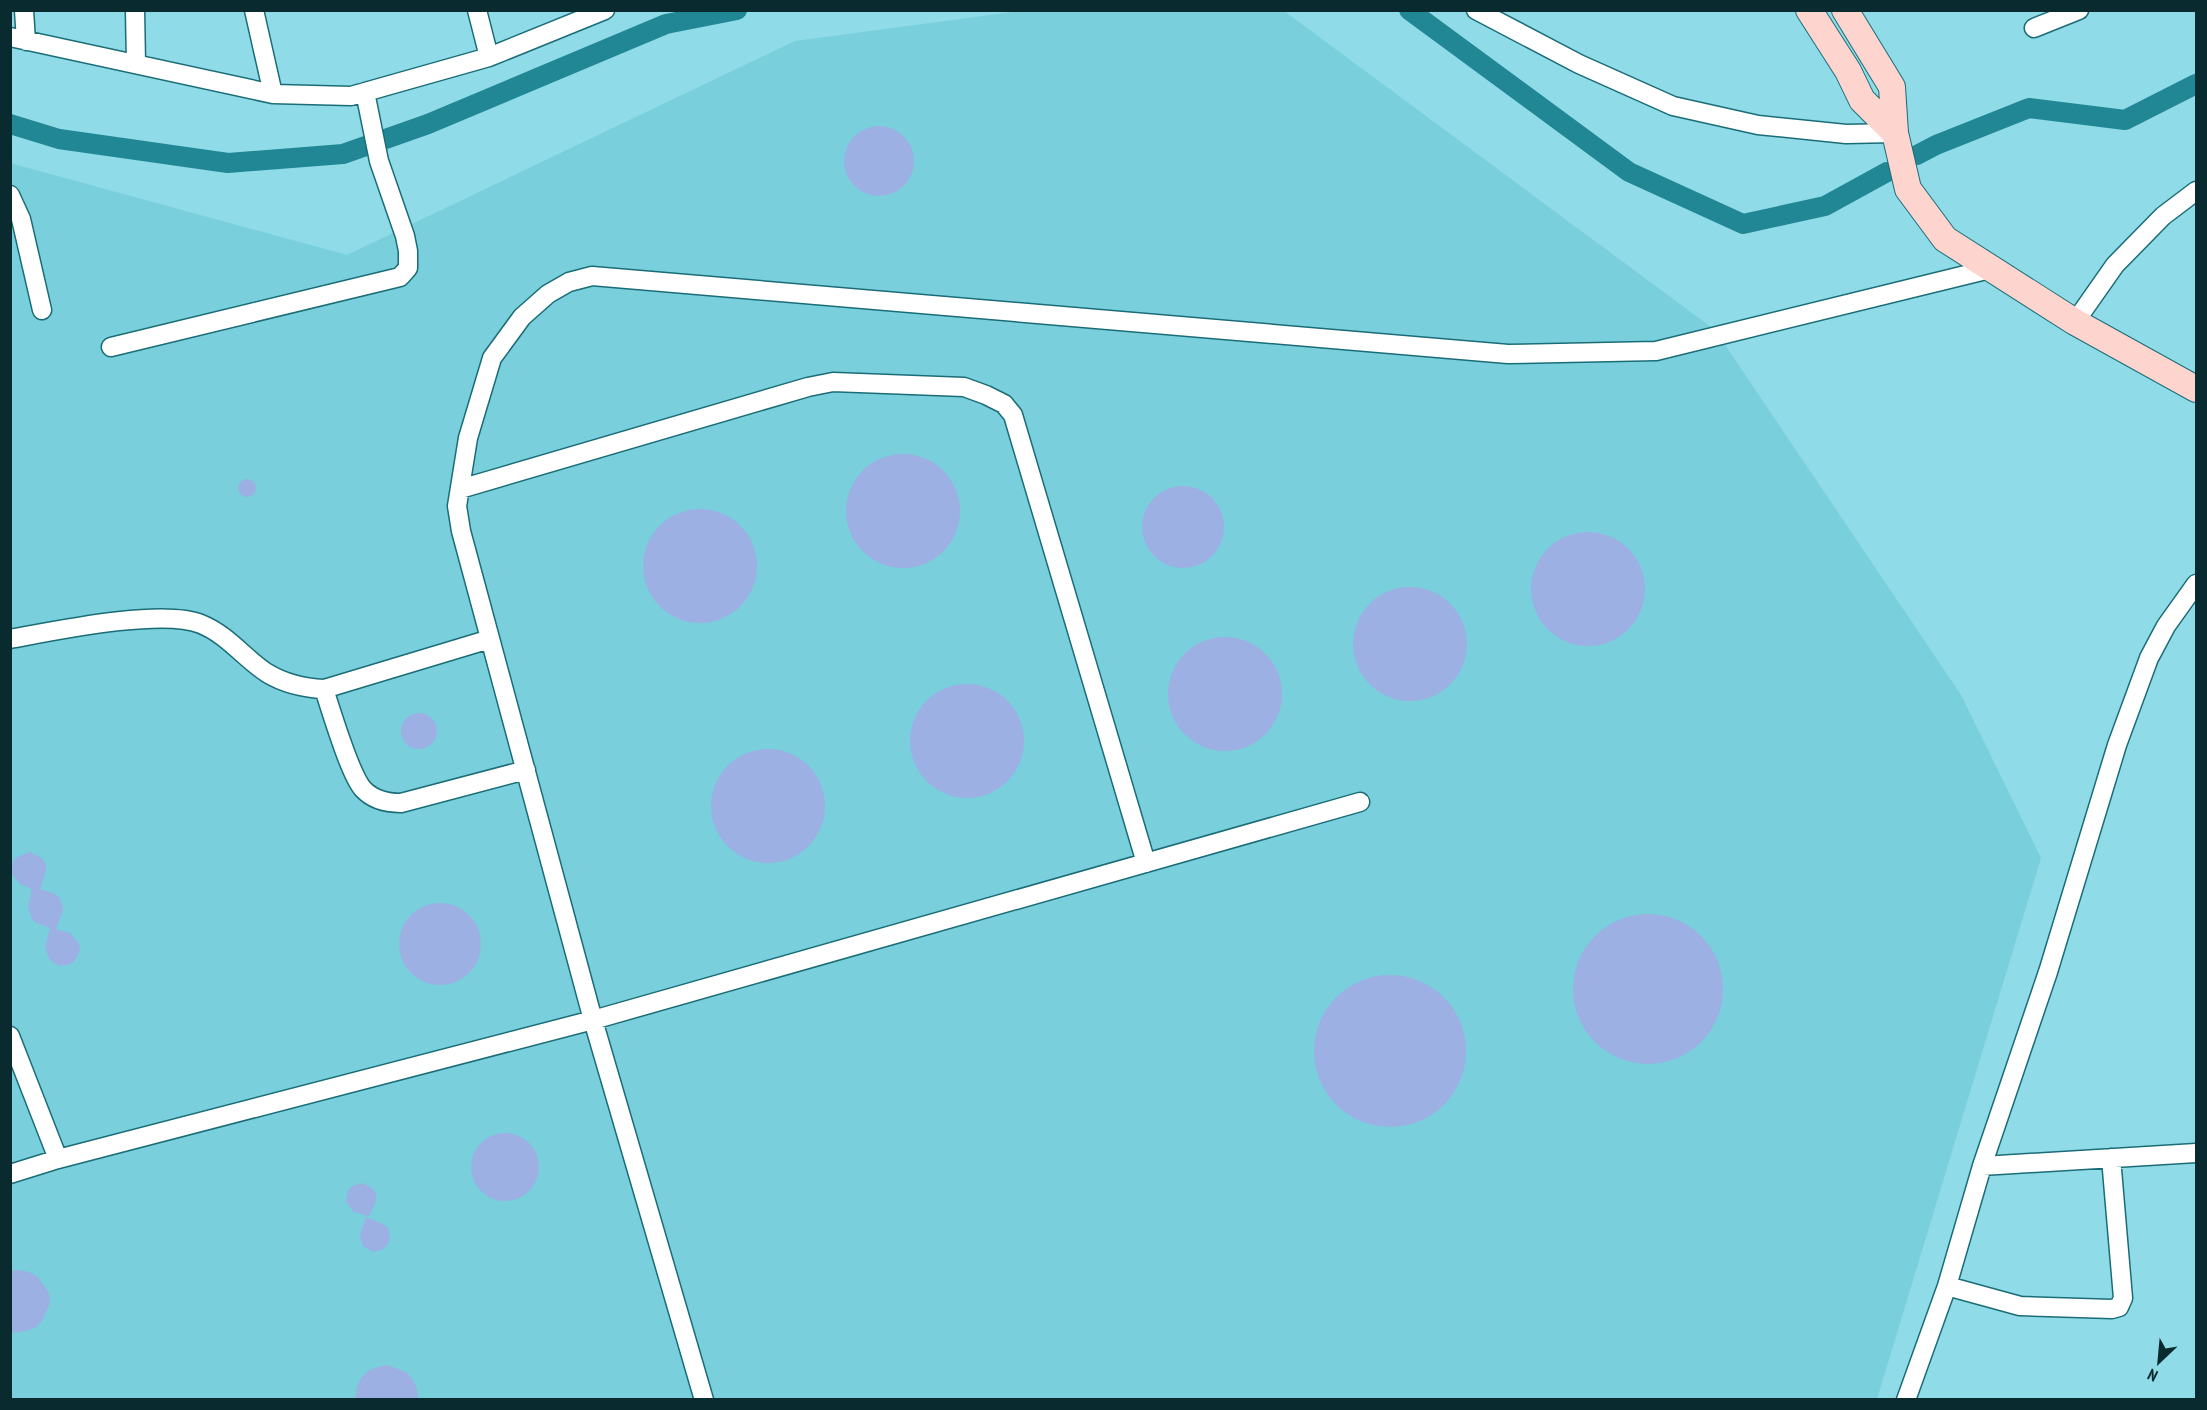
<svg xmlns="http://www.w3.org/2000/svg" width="2207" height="1410" font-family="'PT Sans Narrow',sans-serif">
	<rect width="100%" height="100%" fill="#8fdbe7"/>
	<!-- built -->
	<path fill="#79cfdc" d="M 1027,10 L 1284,11 L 1715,330 L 1961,695 L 2041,858 L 1877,1399 L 11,1399 L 10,163 L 347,255 L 795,41 Z"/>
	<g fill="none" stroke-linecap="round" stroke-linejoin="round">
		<!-- canal -->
		<path stroke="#218795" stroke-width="20" d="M 1409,10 L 1629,172 L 1743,224 L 1825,206 L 1887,172
			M 10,124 L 59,139 L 228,163 L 343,154 L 428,124 L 666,24 L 737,10
			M 1917,155 L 1936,145 L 2029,108 L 2125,120 L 2196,84"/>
	</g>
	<!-- building -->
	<path fill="#9cb0e3" d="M844 161a35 35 0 1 1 70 0a35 35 0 1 1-70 0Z
		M846 511a57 57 0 1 1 114 0a57 57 0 1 1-114 0Z
		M238 488a9 9 0 1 1 18 0a9 9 0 1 1-18 0Z
		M1142 527a41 41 0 1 1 82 0a41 41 0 1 1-82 0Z
		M643 566a57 57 0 1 1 114 0a57 57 0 1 1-114 0Z
		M1531 589a57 57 0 1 1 114 0a57 57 0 1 1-114 0Z
		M1353 644a57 57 0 1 1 114 0a57 57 0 1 1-114 0Z
		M1168 694a57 57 0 1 1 114 0a57 57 0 1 1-114 0Z
		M910 741a57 57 0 1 1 114 0a57 57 0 1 1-114 0Z
		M401 731a18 18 0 1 1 36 0a18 18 0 1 1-36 0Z
		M711 806a57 57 0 1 1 114 0a57 57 0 1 1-114 0Z
		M 30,852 L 42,858 L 46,865 L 46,871 L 40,889 L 53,893 L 59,897 L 62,904 L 63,911 L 56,929 L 70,933 L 79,944 L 80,951 L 77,957 L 73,963 L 66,965 L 59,966 L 49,959 L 45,947 L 50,928 L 36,923 L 32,919 L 28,907 L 32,889 L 20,884 L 12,874 L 13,862 L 17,857 Z
		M399 944a41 41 0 1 1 82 0a41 41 0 1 1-82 0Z
		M1573 989a75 75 0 1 1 150 0a75 75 0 1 1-150 0Z
		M1314 1051a76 76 0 1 1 152 0a76 76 0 1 1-152 0Z
		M471 1167a34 34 0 1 1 68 0a34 34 0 1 1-68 0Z
		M 363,1183 L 374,1190 L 376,1195 L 376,1201 L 369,1216 L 354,1212 L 346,1202 L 348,1191 L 352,1186 Z
		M 366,1217 L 383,1224 L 388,1228 L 390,1240 L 384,1249 L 373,1252 L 363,1246 L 360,1235 Z
		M 19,1270 L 29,1272 L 38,1277 L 49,1293 L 50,1303 L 42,1321 L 35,1328 L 26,1331 L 10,1333 L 10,1271 Z
		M 387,1365 L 406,1372 L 413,1380 L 417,1389 L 418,1400 L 355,1400 L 357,1387 L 361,1378 L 368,1371 L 377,1367 Z"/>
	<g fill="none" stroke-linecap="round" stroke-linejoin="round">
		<!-- street casing -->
		<g stroke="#1a6d77" stroke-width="21">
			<path id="street" d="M 24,10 L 26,41
				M 135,10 L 136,64
				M 254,10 L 273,94
				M 477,10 L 489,57
				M 1476,10 L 1579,64 L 1673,106 L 1758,125 L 1846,134 L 1895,133
				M 2034,28 L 2079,10
				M 10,37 L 273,94 L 351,96 L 489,57 L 605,10
				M 10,195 L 21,219 L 42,310
				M 2075,322 L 2115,265 L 2163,216 L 2196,191
				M 111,347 L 400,277 L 408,268 L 408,251 L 405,236 L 379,161 L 365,92
				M 460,489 L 808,387 L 833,382 L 964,387 L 986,395 L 1004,404 L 1013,415 L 1146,863
				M 10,639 C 54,631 162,608 201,624 C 228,635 244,658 267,673 C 285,684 303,688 324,689 L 490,639
				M 324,689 C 331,710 350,775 363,789 C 373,800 386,803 401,803 L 526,770
				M 10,1036 L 58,1159
				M 1982,1166 L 2196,1153
				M 10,1174 L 58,1159 L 593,1020 L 1360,802
				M 1947,1286 L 2020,1306 L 2112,1309 L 2119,1307 L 2123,1298 L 2111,1158
				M 704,1400 L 593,1020 L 461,531 L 457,506 L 468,438 L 492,358 L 522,317 L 548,294 L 569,282 L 592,276 L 1508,354 L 1656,351 L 1990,269
				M 1906,1400 L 1947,1286 L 1982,1166 L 2048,972 L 2117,745 L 2149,658 L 2166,626 L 2196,584"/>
		</g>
		<!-- secondary casing -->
		<g stroke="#1a6d77" stroke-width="28">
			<path id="secondary" d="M 1809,10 L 1848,71 L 1862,100 L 1895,133
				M 1845,10 L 1892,87 L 1895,133 L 1908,189 L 1945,239 L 2075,322 L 2196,389"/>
		</g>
		<!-- street -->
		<use href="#street" stroke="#fff" stroke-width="18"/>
		<!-- secondary -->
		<use href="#secondary" stroke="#fed4cf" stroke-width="26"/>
	</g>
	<!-- border -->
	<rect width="2207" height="1410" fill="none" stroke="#092a2f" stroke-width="24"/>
	<!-- north arrow -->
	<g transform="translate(2159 1362) rotate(206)" stroke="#8fdbe7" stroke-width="4.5" paint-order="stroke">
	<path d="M0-4.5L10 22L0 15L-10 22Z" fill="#092a2f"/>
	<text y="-9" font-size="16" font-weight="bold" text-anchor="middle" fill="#092a2f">N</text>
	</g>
</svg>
